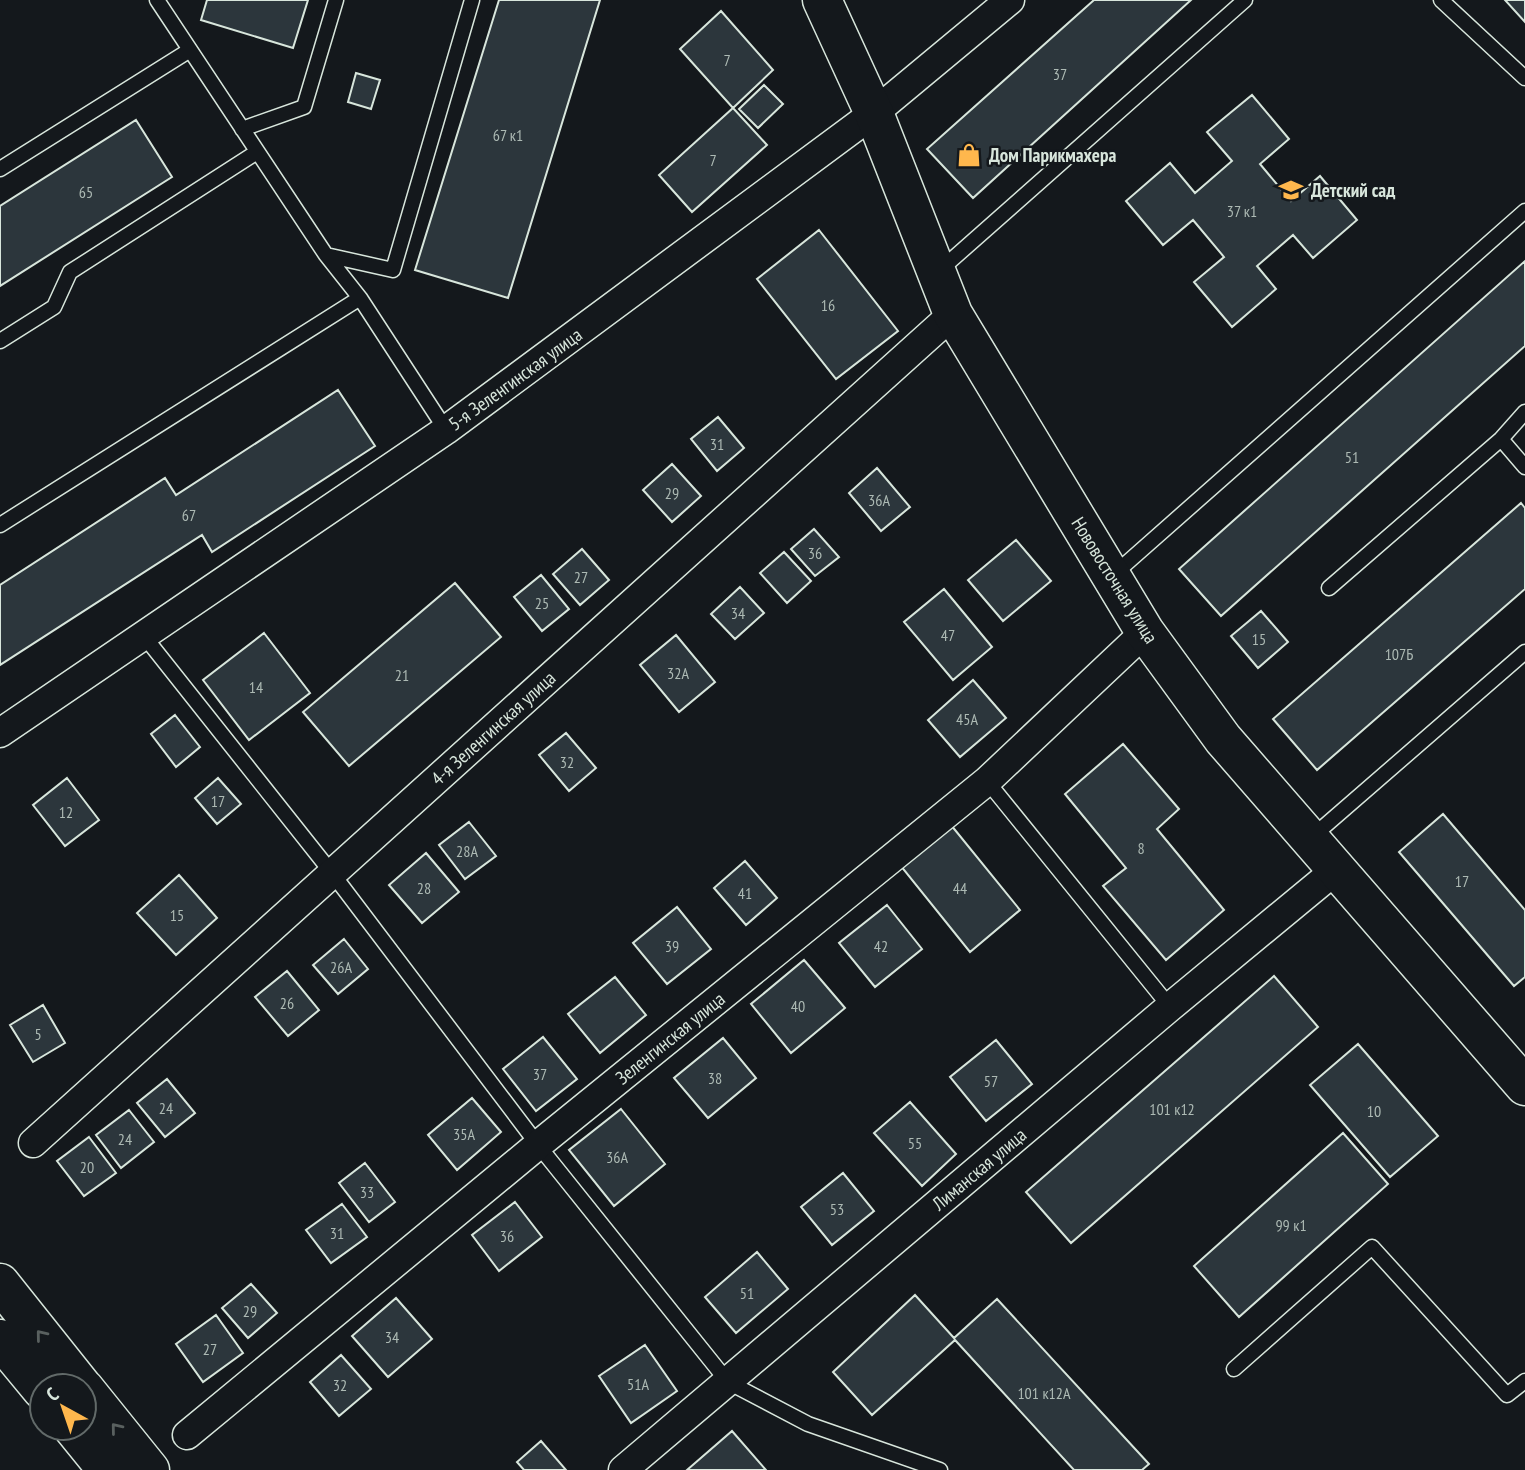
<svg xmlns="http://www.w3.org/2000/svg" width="1525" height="1470" font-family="'PT Sans Narrow',sans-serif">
	<rect width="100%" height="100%" fill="#14181c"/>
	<!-- building -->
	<path fill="#2c363c" stroke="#d8e6dc" stroke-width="2" d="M 207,0 L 308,0 L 293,48 L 201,20 Z
		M 499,0 L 600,0 L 508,298 L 415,270 Z
		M 1094,0 L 1191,0 L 973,198 L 927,149 Z
		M 1505,0 L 1525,0 L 1525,22 Z
		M 721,11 L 773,70 L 733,108 L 680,49 Z
		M 356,73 L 380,80 L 371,109 L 348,102 Z
		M 764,85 L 783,104 L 758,128 L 739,109 Z
		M 1252,95 L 1289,139 L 1260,164 L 1291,201 L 1320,176 L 1357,220 L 1313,258 L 1293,235 L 1257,266 L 1276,289 L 1232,327 L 1194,282 L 1224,257 L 1193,220 L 1163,245 L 1126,201 L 1170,163 L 1195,193 L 1232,161 L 1207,132 Z
		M 733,108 L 767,145 L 692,212 L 659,175 Z
		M 136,120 L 172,177 L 0,286 L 0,206 Z
		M 819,230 L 898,331 L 836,379 L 757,279 Z
		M 1525,261 L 1525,346 L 1221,616 L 1179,569 Z
		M 338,390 L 375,446 L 212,552 L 202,535 L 0,665 L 0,585 L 165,478 L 176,495 Z
		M 718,417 L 744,448 L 717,471 L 691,439 Z
		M 672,464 L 701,496 L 672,522 L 643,490 Z
		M 877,468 L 910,507 L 881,531 L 849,493 Z
		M 1521,503 L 1525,508 L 1525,589 L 1317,770 L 1273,719 Z
		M 814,529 L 839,557 L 815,576 L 791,549 Z
		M 1016,540 L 1051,581 L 1003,621 L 968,580 Z
		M 582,549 L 609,580 L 580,605 L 553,574 Z
		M 784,552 L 811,581 L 787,603 L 760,573 Z
		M 541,575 L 569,609 L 542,631 L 514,597 Z
		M 455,583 L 501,637 L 349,766 L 303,712 Z
		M 740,587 L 764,613 L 735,639 L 711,614 Z
		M 944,589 L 992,647 L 953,680 L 904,622 Z
		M 1261,611 L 1288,642 L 1258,668 L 1231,636 Z
		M 264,633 L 310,693 L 249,740 L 203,680 Z
		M 676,635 L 715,682 L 679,712 L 640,665 Z
		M 973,680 L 1006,718 L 960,757 L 928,720 Z
		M 175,715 L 200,747 L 176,767 L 151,734 Z
		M 566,733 L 596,768 L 569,791 L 539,755 Z
		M 1123,744 L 1179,809 L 1157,829 L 1224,910 L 1166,960 L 1103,886 L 1126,868 L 1065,794 Z
		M 67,778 L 99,820 L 65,846 L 33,805 Z
		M 218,778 L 241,804 L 217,824 L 195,798 Z
		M 1443,814 L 1525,910 L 1525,977 L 1514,986 L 1399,852 Z
		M 469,822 L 496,856 L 465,879 L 439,845 Z
		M 951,825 L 1020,910 L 970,952 L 900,865 Z
		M 426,853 L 459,892 L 422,923 L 389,885 Z
		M 745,861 L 777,898 L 746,925 L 714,888 Z
		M 179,875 L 217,918 L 176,955 L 137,913 Z
		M 887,905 L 922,949 L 875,987 L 839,943 Z
		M 677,907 L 711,949 L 667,984 L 633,943 Z
		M 344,939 L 368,969 L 338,994 L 313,965 Z
		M 804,960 L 845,1008 L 791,1053 L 751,1004 Z
		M 287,971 L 319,1010 L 288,1036 L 255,997 Z
		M 1274,976 L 1318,1027 L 1071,1243 L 1026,1192 Z
		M 615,977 L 646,1015 L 600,1053 L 568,1014 Z
		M 43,1005 L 65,1043 L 33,1062 L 10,1025 Z
		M 543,1037 L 577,1079 L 536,1111 L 503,1069 Z
		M 723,1038 L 756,1078 L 708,1118 L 674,1078 Z
		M 996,1040 L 1032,1084 L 986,1121 L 950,1077 Z
		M 1358,1044 L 1438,1136 L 1390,1177 L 1310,1085 Z
		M 167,1079 L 195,1113 L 165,1137 L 137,1103 Z
		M 472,1098 L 501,1132 L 457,1170 L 428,1135 Z
		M 910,1102 L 956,1154 L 922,1186 L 874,1133 Z
		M 621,1109 L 665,1164 L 614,1206 L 569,1150 Z
		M 129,1110 L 154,1142 L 121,1168 L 96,1135 Z
		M 1343,1133 L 1388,1184 L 1239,1317 L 1194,1266 Z
		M 89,1137 L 116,1173 L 84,1196 L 57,1161 Z
		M 365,1163 L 395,1202 L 369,1222 L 339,1183 Z
		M 843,1173 L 874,1211 L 832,1245 L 801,1207 Z
		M 515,1202 L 542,1237 L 499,1271 L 472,1235 Z
		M 342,1204 L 367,1237 L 331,1263 L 306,1230 Z
		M 757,1252 L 788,1289 L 736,1333 L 705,1297 Z
		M 251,1284 L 277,1313 L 248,1338 L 222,1308 Z
		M 915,1295 L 954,1338 L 997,1299 L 1149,1464 L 1142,1470 L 1074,1470 L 955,1340 L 872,1415 L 833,1372 Z
		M 396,1298 L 432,1339 L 388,1377 L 352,1336 Z
		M 216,1315 L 243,1353 L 203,1382 L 176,1344 Z
		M 645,1345 L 677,1391 L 631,1423 L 599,1376 Z
		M 341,1355 L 371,1389 L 339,1416 L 310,1382 Z
		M 732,1431 L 766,1470 L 687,1470 Z
		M 541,1441 L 566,1470 L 524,1470 L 517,1462 Z"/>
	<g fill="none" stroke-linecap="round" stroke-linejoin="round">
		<!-- lane casing -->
		<g stroke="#d8e6dc" stroke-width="17">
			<path id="lane" d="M 157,0 L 326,255 L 393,270 L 472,0
				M 1441,0 L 1525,78
				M 242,129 L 304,107 L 336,0
				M 0,169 L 190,50
				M 326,255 L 360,298
				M 939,271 L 1245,0
				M 0,341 L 54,307 L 70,272 L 257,152
				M 1501,439 L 1525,467
				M 0,525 L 360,298 L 446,430
				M 1112,576 L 1525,211
				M 1329,588 L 1501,439 L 1525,412
				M 144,636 L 332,873 L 538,1145 L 728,1382 L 808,1424 L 940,1470
				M 987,781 L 1170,1007
				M 1312,837 L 1525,652
				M 1234,1369 L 1372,1247 L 1507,1395 L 1525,1381"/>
		</g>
		<!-- street casing -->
		<g stroke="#d8e6dc" stroke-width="31">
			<path id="street" d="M 0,733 L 446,430 L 874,113 L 1010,0
				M 33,1143 L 953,314
				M 187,1435 L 538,1145 L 987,781 L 1145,632
				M 623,1470 L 1170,1007 L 1337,869"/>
		</g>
		<!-- secondary casing -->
		<g stroke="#d8e6dc" stroke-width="41">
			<path id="secondary" d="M 822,0 L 874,113 L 953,314 L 1145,632 L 1223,739 L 1525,1086
				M 0,1283 L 82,1386
				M 0,1339 L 42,1390
				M 84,1388 L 150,1470
				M 73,1428 L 107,1470"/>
		</g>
		<!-- lane -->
		<use href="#lane" stroke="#14181c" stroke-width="14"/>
		<!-- street -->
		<use href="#street" stroke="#14181c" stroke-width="28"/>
		<!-- secondary -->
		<use href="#secondary" stroke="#14181c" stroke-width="38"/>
	</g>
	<!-- one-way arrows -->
	<defs><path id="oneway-chevron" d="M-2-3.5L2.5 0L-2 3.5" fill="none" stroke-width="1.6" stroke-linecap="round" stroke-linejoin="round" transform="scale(1.75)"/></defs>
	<g stroke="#59605f">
		<use href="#oneway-chevron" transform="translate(41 1335) rotate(-129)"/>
		<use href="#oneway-chevron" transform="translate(116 1428) rotate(-129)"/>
	</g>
	<!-- icons -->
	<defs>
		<g id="shop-bare" transform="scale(1.89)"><path d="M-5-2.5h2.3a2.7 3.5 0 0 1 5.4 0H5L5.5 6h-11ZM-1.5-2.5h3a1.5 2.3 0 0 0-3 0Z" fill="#ffb74d" stroke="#14181c" stroke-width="2.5" paint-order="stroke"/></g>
		<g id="school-bare" transform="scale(1.89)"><path d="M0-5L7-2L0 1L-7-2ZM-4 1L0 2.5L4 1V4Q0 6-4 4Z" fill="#ffb74d" stroke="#14181c" stroke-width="2.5" paint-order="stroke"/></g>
	</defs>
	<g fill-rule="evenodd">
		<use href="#shop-bare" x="969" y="155"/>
		<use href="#school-bare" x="1291" y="190"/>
	</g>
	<g text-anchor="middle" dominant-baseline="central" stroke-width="5" stroke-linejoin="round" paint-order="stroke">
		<!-- number labels -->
		<g font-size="16" fill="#adbab4">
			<text x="727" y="60">7</text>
			<text x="1060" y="74">37</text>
			<text x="508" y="135">67 к1</text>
			<text x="713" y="160">7</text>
			<text x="86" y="192">65</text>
			<text x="1242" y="211">37 к1</text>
			<text x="828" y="305">16</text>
			<text x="717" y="444">31</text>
			<text x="1352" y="457">51</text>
			<text x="672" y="493">29</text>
			<text x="879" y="500">36А</text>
			<text x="189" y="515">67</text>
			<text x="815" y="553">36</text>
			<text x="581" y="577">27</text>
			<text x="542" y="603">25</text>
			<text x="738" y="613">34</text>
			<text x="948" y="635">47</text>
			<text x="1259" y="639">15</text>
			<text x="1399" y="654">107Б</text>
			<text x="678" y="673">32А</text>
			<text x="402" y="675">21</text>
			<text x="256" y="687">14</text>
			<text x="967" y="719">45А</text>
			<text x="567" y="762">32</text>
			<text x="218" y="801">17</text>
			<text x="66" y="812">12</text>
			<text x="1141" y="848">8</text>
			<text x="467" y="851">28А</text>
			<text x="1462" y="881">17</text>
			<text x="424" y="888">28</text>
			<text x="960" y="888">44</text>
			<text x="745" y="893">41</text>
			<text x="177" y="915">15</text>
			<text x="672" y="946">39</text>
			<text x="881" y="946">42</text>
			<text x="341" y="967">26А</text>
			<text x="287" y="1003">26</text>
			<text x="798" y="1006">40</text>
			<text x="38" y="1034">5</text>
			<text x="540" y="1074">37</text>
			<text x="715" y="1078">38</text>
			<text x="991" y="1081">57</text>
			<text x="166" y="1108">24</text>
			<text x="1172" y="1109">101 к12</text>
			<text x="1374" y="1111">10</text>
			<text x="464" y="1134">35А</text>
			<text x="125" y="1139">24</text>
			<text x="915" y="1143">55</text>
			<text x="617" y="1157">36А</text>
			<text x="87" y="1167">20</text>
			<text x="367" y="1192">33</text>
			<text x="837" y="1209">53</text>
			<text x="1291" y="1225">99 к1</text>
			<text x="337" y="1233">31</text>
			<text x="507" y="1236">36</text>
			<text x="747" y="1293">51</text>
			<text x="250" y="1311">29</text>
			<text x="392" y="1337">34</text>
			<text x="210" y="1349">27</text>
			<text x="638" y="1384">51А</text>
			<text x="340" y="1385">32</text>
			<text x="1044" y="1393">101 к12А</text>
		</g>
		<!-- poi labels -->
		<g font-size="19" font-weight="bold" fill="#d8e6dc" stroke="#14181c" text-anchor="start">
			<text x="989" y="155">Дом Парикмахера</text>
			<text x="1311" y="190">Детский сад</text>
		</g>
		<!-- street labels -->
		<g font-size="19" fill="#d8e6dc" stroke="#14181c">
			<text transform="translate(515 379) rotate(-36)">5-я Зеленгинская улица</text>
			<text transform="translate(1115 580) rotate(58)">Нововосточная улица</text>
			<text transform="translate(493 728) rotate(-42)">4-я Зеленгинская улица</text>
			<text transform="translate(670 1038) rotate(-39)">Зеленгинская улица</text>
			<text transform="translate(979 1169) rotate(-40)">Лиманская улица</text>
		</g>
	</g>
	<!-- north arrow -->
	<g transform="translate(63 1407) rotate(320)"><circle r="33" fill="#14181c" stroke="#626a69" stroke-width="2"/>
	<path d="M0-5L12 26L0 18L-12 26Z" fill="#ffb74d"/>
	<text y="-10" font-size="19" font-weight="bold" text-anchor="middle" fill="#d8e6dc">С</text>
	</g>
</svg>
